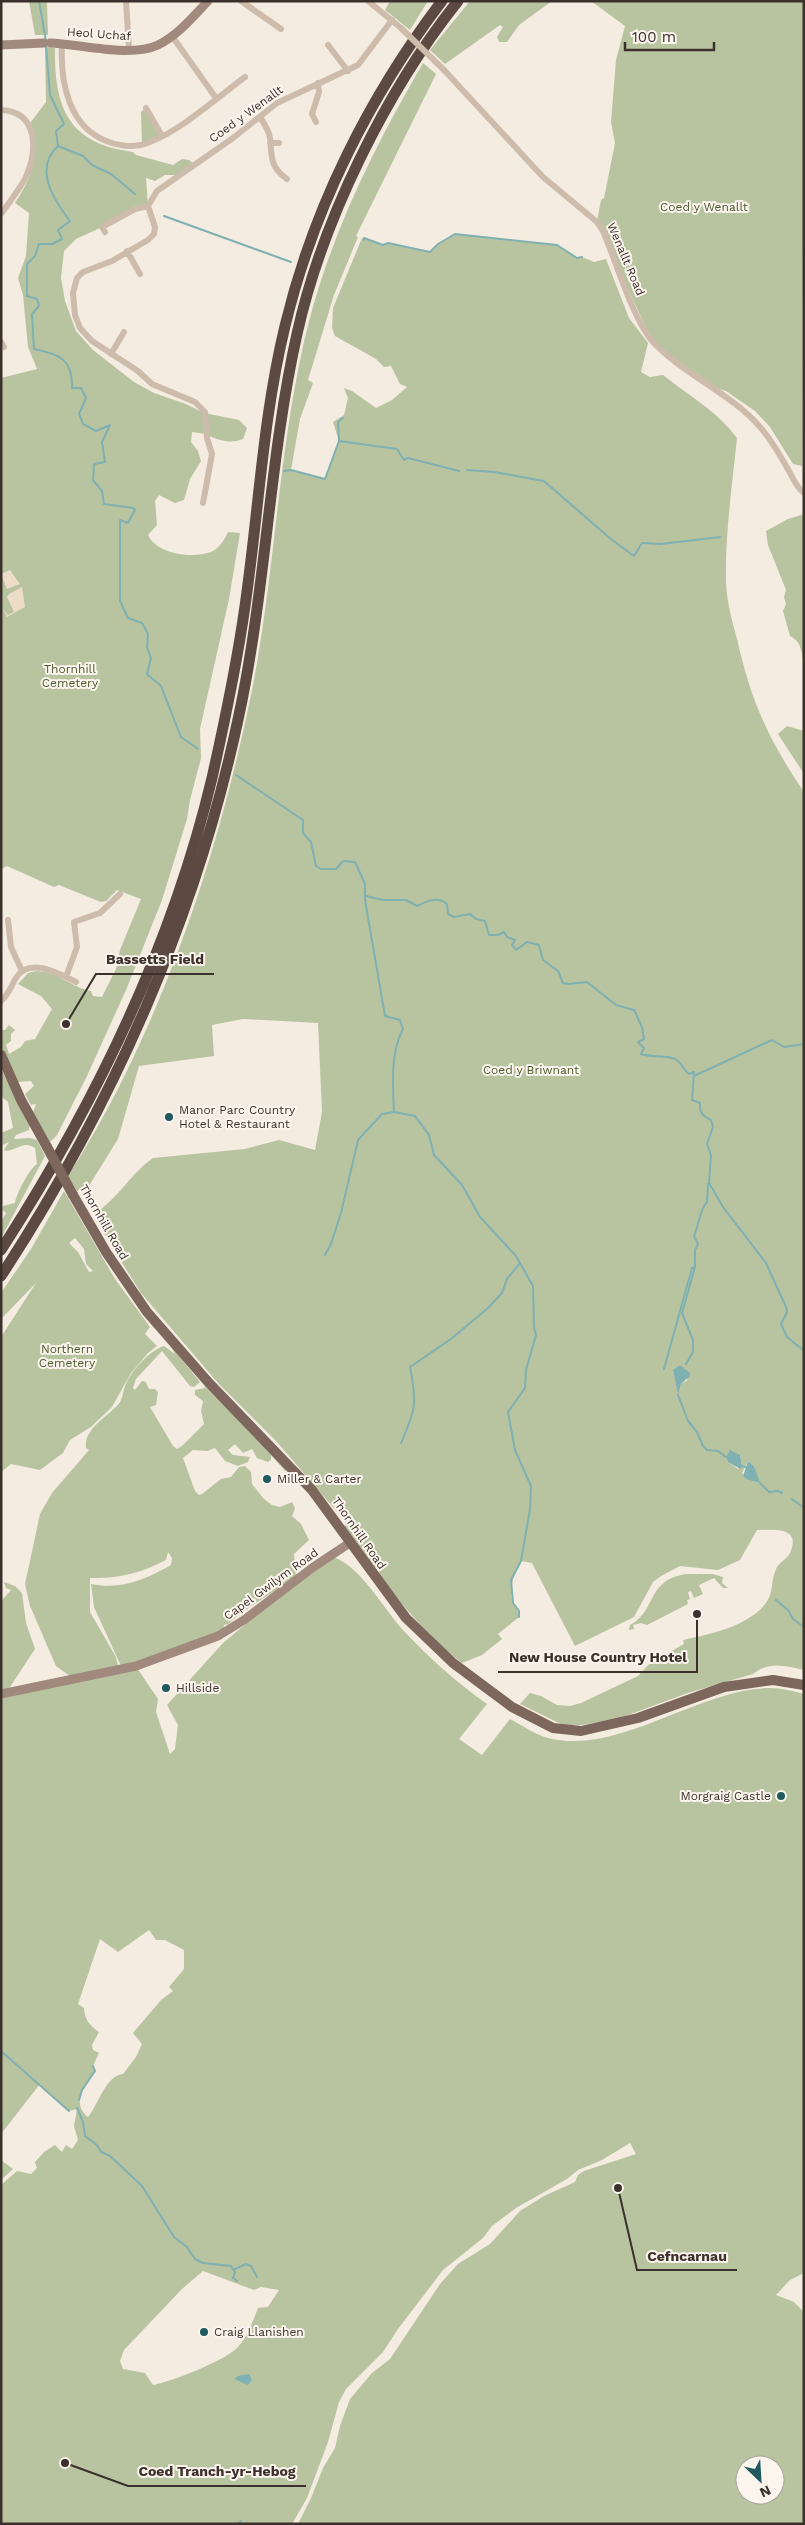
<svg xmlns="http://www.w3.org/2000/svg" width="805" height="2525" font-family="'Work Sans',sans-serif">
	<rect width="100%" height="100%" fill="#f4ebe1"/>
	<!-- green -->
	<path fill="#b8c4a0" fill-rule="evenodd" d="M 29,1 L 47,1 L 48,35 L 35,35 Z
		M 390,1 L 428,1 L 410,30 L 385,10 Z
		M 470,1 L 552,1 L 519,25 L 507,42 L 499,42 L 497,37 L 503,27 L 500,25 L 445,64 L 430,50 Z
		M 591,1 L 804,1 L 802,466 L 793,464 L 770,427 L 755,411 L 726,391 L 706,385 L 652,341 L 597,222 L 601,200 L 604,198 L 615,143 L 611,122 L 616,60 L 625,26 Z
		M 45,47 L 55,48 C 54,107 68,144 133,152 L 136,155 L 173,165 L 182,159 L 189,160 L 195,165 L 179,175 L 165,175 L 155,181 L 146,178 L 148,206 L 76,239 L 64,251 L 61,278 L 65,301 L 76,331 L 93,350 L 134,382 L 154,393 L 186,404 L 204,413 L 239,420 L 247,428 L 243,439 C 220,447 213,433 192,432 L 191,442 L 198,451 L 201,461 L 190,479 L 184,500 L 175,503 L 159,495 L 155,501 L 157,525 L 148,535 C 157,554 191,559 211,552 C 220,548 224,540 228,532 L 240,533 L 229,599 L 200,729 L 201,758 L 190,800 L 187,819 L 162,900 L 126,990 L 87,1076 L 57,1135 L 50,1142 L 33,1112 L 36,1104 L 31,1105 L 25,1094 L 34,1086 L 31,1081 L 17,1082 L 1,1046 L 1,1030 L 5,1030 L 9,1025 L 15,1030 L 11,1034 L 11,1041 L 6,1045 L 9,1054 L 21,1047 L 25,1041 L 35,1039 L 52,1009 L 41,996 L 18,984 L 28,973 C 51,965 70,988 91,991 L 93,996 L 102,997 L 116,969 L 120,950 L 141,899 L 117,890 L 106,901 L 101,902 L 59,885 L 54,887 L 7,866 L 1,869 L 1,378 L 37,369 L 28,347 L 23,295 L 18,278 L 26,256 L 29,213 L 15,203 C 36,170 36,160 31,122 L 46,102 Z
		M 423,63 L 436,74 L 356,236 L 358,237 L 334,295 L 308,380 L 313,383 L 300,419 L 291,470 L 325,479 L 339,441 L 333,422 L 344,415 L 348,398 L 344,388 L 352,391 L 376,408 L 392,400 L 407,387 L 400,384 L 391,366 L 384,367 L 376,359 L 335,336 L 332,328 L 333,308 L 362,238 L 383,245 L 388,243 L 430,252 L 438,244 L 455,234 L 557,245 L 577,258 L 582,257 L 594,262 L 606,259 L 629,318 L 648,343 L 641,372 L 650,377 L 663,375 C 689,396 716,410 737,438 C 732,486 725,534 726,583 C 727,602 732,621 737,639 C 751,701 768,739 804,792 L 804,1670 C 785,1666 770,1661 753,1674 L 688,1693 L 620,1718 L 583,1725 L 563,1725 L 520,1704 L 530,1693 L 541,1696 L 557,1705 L 570,1706 L 581,1703 L 638,1676 L 650,1663 L 684,1644 L 683,1640 C 709,1634 733,1630 755,1614 C 778,1596 768,1585 777,1567 C 780,1562 787,1559 790,1553 C 802,1526 773,1530 757,1530 L 740,1560 L 718,1570 L 680,1566 L 661,1576 L 653,1582 L 634,1617 L 575,1646 L 532,1563 L 521,1561 C 514,1575 508,1588 513,1603 C 516,1609 519,1611 519,1617 L 498,1634 L 502,1639 L 482,1655 L 462,1663 C 414,1626 380,1576 345,1528 L 345,1521 L 276,1441 L 218,1383 L 141,1293 L 107,1239 L 95,1213 C 118,1199 131,1173 153,1158 L 245,1149 L 279,1140 L 315,1150 L 322,1112 L 318,1023 L 243,1019 L 212,1025 L 214,1056 L 139,1066 L 118,1139 L 87,1189 L 77,1191 L 68,1176 C 160,1033 220,851 253,685 C 274,575 278,462 302,351 C 324,248 370,154 423,63 ZM 673,1370 L 688,1380 L 681,1384 L 678,1394 ZM 740,1455 L 742,1466 L 738,1469 L 728,1462 L 726,1457 ZM 748,1461 L 754,1466 L 759,1483 L 748,1480 L 742,1473 Z
		M 146,108 L 162,136 L 142,145 L 141,112 Z
		M 804,514 L 804,663 C 800,651 803,643 790,636 L 783,611 L 786,604 L 784,597 L 786,590 L 768,545 L 766,531 L 788,519 Z
		M 787,726 L 804,731 L 804,774 L 778,734 Z
		M 1,1069 L 30,1124 L 29,1130 L 16,1135 L 14,1139 L 30,1138 L 37,1140 L 45,1156 L 1,1238 L 1,1222 L 6,1213 L 2,1210 L 3,1206 L 15,1203 C 16,1194 30,1168 37,1164 L 35,1148 C 25,1140 17,1150 6,1151 L 4,1150 L 9,1142 L 1,1146 L 1,1133 L 13,1128 L 8,1102 L 1,1096 Z
		M 64,1191 L 115,1279 L 150,1327 L 145,1334 L 157,1346 L 148,1353 L 131,1373 L 112,1407 L 91,1427 L 70,1440 L 63,1453 L 40,1470 L 11,1464 L 1,1472 L 1,1337 L 36,1283 L 1,1319 L 1,1293 L 31,1249 ZM 75,1238 L 84,1249 L 86,1264 L 93,1271 L 89,1272 L 78,1252 L 69,1243 Z
		M 170,1345 L 200,1382 L 194,1387 L 190,1386 L 162,1351 L 136,1379 L 133,1388 L 135,1390 L 142,1381 L 146,1382 L 149,1389 L 155,1389 L 158,1392 L 156,1405 L 150,1407 L 173,1446 L 177,1449 L 182,1446 L 204,1424 L 201,1411 L 203,1401 L 195,1395 L 195,1390 L 205,1388 L 204,1386 L 288,1468 L 285,1471 L 271,1455 L 271,1460 L 268,1462 L 257,1458 L 252,1449 L 243,1453 L 235,1444 L 228,1450 L 233,1455 L 250,1457 L 248,1462 L 238,1466 L 225,1461 L 215,1448 L 207,1451 L 193,1450 L 183,1458 L 195,1491 L 199,1495 L 202,1494 L 221,1479 L 231,1477 L 239,1467 L 245,1466 L 251,1472 L 252,1484 L 264,1499 L 272,1505 L 280,1507 L 292,1502 L 295,1508 L 292,1516 L 301,1524 L 309,1540 L 294,1554 L 296,1577 C 274,1593 249,1605 228,1624 L 224,1625 L 223,1630 L 178,1649 L 121,1666 L 94,1607 L 91,1584 C 121,1590 145,1580 171,1565 L 172,1558 L 168,1552 L 166,1560 C 141,1573 118,1579 90,1578 L 90,1612 L 116,1657 L 118,1667 L 70,1676 L 56,1666 L 30,1606 L 25,1584 L 40,1514 L 52,1493 L 89,1450 L 86,1448 C 83,1428 110,1416 120,1402 C 123,1397 123,1390 126,1384 C 132,1370 149,1351 164,1346 L 175,1354 Z
		M 334,1557 C 362,1568 383,1608 403,1630 C 429,1658 456,1682 487,1704 L 459,1739 L 482,1755 L 510,1719 C 522,1725 535,1735 548,1738 C 619,1756 697,1689 770,1688 C 781,1688 793,1691 804,1694 L 804,2273 L 790,2280 L 776,2295 L 794,2302 L 804,2312 L 804,2524 L 298,2524 L 311,2498 L 323,2468 L 335,2448 L 340,2426 L 350,2399 L 372,2373 L 390,2359 L 440,2284 L 458,2264 L 490,2244 L 520,2211 L 544,2196 L 575,2182 L 578,2175 L 584,2171 L 636,2154 L 630,2143 L 602,2160 L 578,2170 L 567,2179 L 516,2208 L 492,2226 L 483,2238 L 443,2270 L 398,2329 L 383,2352 L 346,2389 L 339,2402 L 328,2442 L 307,2498 L 292,2524 L 1,2524 L 1,2185 L 17,2171 L 31,2174 L 37,2168 L 35,2162 L 44,2152 L 55,2145 L 62,2152 L 66,2145 L 72,2149 L 78,2140 L 74,2126 L 77,2109 L 69,2111 L 52,2097 L 40,2084 L 1,2134 L 1,1697 L 137,1668 L 158,1699 L 156,1712 L 170,1754 L 175,1749 L 178,1725 L 167,1705 L 223,1643 L 288,1589 ZM 149,1930 L 156,1940 L 165,1940 L 184,1950 L 184,1969 L 169,1987 L 173,1991 L 161,2000 L 133,2033 L 142,2044 L 136,2057 L 123,2074 C 106,2075 98,2105 88,2117 C 70,2102 86,2085 95,2071 L 93,2066 L 99,2053 L 93,2050 L 92,2045 L 99,2032 C 89,2025 85,2020 84,2008 L 78,2004 L 100,1939 L 118,1952 ZM 203,2271 L 254,2290 L 261,2287 L 279,2290 L 268,2307 L 258,2308 C 253,2321 246,2340 236,2349 C 223,2361 171,2382 153,2385 L 145,2373 L 123,2369 L 120,2361 L 124,2350 L 182,2289 ZM 745,2465 L 775,2465 L 775,2495 L 745,2495 Z
		M 686,1574 L 713,1574 L 723,1577 L 722,1583 L 728,1588 L 723,1588 L 714,1578 L 699,1585 L 703,1594 L 694,1598 L 691,1591 L 688,1592 L 690,1599 L 687,1600 L 688,1604 L 647,1625 L 641,1623 L 633,1625 L 634,1629 L 629,1630 L 630,1625 C 657,1611 646,1580 686,1574 Z
		M 4,1582 L 15,1586 L 22,1593 L 26,1623 L 35,1649 L 8,1690 L 1,1692 L 1,1601 L 11,1590 L 6,1588 Z
		M 1,2160 L 13,2169 L 1,2180 Z"/>
	<!-- plaza -->
	<path fill="#ecdcc8" d="M 10,570 L 20,584 L 7,589 L 1,574 Z
		M 22,587 L 25,607 L 7,617 L 3,609 L 8,615 L 14,612 L 7,597 L 9,594 Z"/>
	<!-- water -->
	<path fill="#7fb0b2" d="M 680,1365 L 690,1373 L 690,1376 L 681,1384 L 678,1395 L 673,1370 Z
		M 730,1450 L 740,1455 L 742,1466 L 740,1469 L 728,1462 L 726,1457 Z
		M 748,1461 L 754,1466 L 760,1483 L 748,1480 L 743,1476 Z
		M 249,2374 L 252,2380 L 248,2385 L 234,2379 L 238,2376 Z"/>
	<g fill="none" stroke-linecap="round" stroke-linejoin="round">
		<!-- stream -->
		<path stroke="#7fb0b2" stroke-width="2" d="M 39,1 L 46,41
			M 46,46 L 50,95 L 64,124 L 56,131 L 58,146 C 33,169 54,200 70,221 L 58,230 L 62,239 L 52,244 L 39,244 L 35,256 L 27,264 L 27,296 L 37,299 L 39,306 L 32,314 L 34,349 C 59,354 73,359 72,388 L 81,388 L 86,398 L 79,414 L 83,424 L 96,431 L 110,425 L 102,442 L 105,462 L 94,464 L 93,480 L 102,491 L 104,504 L 133,508 L 135,510 L 128,523 L 120,520 L 120,601 L 128,618 L 142,623 L 148,634 L 147,647 L 151,658 L 147,674 L 161,686 L 181,737 L 198,749
			M 58,146 L 83,156 L 92,165 L 111,174 L 135,194
			M 164,216 L 291,262
			M 364,240 L 364,238 L 383,245 L 388,243 L 430,252 L 438,244 L 455,234 L 557,245 L 577,258 L 582,257
			M 339,441 L 397,449 L 404,460 L 408,458 L 459,471
			M 467,470 L 494,472 L 544,481 L 612,540 L 634,556 L 642,543 L 661,544 L 720,537
			M 284,471 L 291,470 L 325,479 L 339,441 L 338,422 L 343,418
			M 236,775 L 303,820 L 303,833 L 311,842 L 316,866 L 321,869 L 336,869 L 343,861 L 355,862 L 365,884 L 365,900 L 385,1016 L 400,1020 L 403,1029 C 390,1053 393,1086 394,1112 L 415,1116 L 429,1135 L 434,1155 L 462,1185 L 480,1217 L 516,1256 L 533,1286 L 534,1327 L 536,1335 L 526,1370 L 525,1388 L 508,1412 L 515,1450 L 531,1486 L 530,1509 L 521,1561 L 511,1580 L 513,1603 L 519,1611 L 519,1617
			M 366,896 L 383,900 L 406,900 L 417,906 C 427,901 437,896 447,904 L 448,914 L 454,917 L 470,914 L 476,919 L 485,921 L 489,935 L 498,935 L 504,932 L 507,937 L 515,940 L 512,945 L 516,950 L 527,942 L 539,945 L 543,960 L 558,971 L 563,983 L 569,984 L 587,982 L 616,1005 L 634,1010 L 642,1027 L 644,1039 L 638,1042 L 644,1048 L 641,1054 C 652,1058 670,1054 678,1061 C 683,1065 684,1071 689,1074 L 694,1072 L 692,1100 L 700,1103 C 699,1111 703,1117 711,1120 L 713,1127 L 707,1144 L 711,1155 L 709,1183 L 723,1207 L 766,1263 L 786,1307 L 787,1312 L 781,1324 L 787,1337 L 804,1351
			M 694,1076 L 772,1040 L 784,1047 L 804,1044
			M 325,1255 L 331,1244 L 341,1213 L 358,1140 L 382,1114 L 394,1112
			M 686,1364 L 693,1352 L 693,1340 L 682,1313 L 695,1267 L 695,1250 L 698,1244 L 694,1236 C 699,1225 699,1210 707,1202 L 708,1184
			M 664,1369 L 692,1268 L 695,1267
			M 678,1395 L 688,1421 L 697,1432 L 703,1446 L 707,1450 L 718,1451 L 726,1457
			M 401,1443 C 416,1409 417,1403 410,1367 L 451,1339 L 488,1308 L 502,1293 L 507,1279 L 520,1263
			M 742,1466 L 745,1467
			M 760,1483 L 769,1492 L 778,1491 L 782,1493
			M 792,1499 L 804,1508
			M 776,1600 L 788,1610 L 793,1619 L 804,1627
			M 1,2051 L 69,2111
			M 79,2100 L 82,2090 L 95,2071 L 93,2066
			M 77,2108 L 83,2122 L 85,2136 L 97,2145 L 101,2152 L 110,2156 L 142,2186 L 174,2237 L 187,2247 L 195,2259 L 203,2263 L 231,2266 L 235,2272 L 233,2278 L 237,2281
			M 235,2269 L 246,2264 L 251,2266 L 257,2277
			M 238,2524 L 241,2521"/>
		<!-- street -->
		<path stroke="#cdbbac" stroke-width="6" d="M 126,1 L 129,49
			M 241,1 L 281,29
			M 368,1 L 401,28
			M 172,36 L 216,98
			M 62,43 C 60,81 68,128 109,142 C 123,147 136,148 150,142 C 180,131 218,97 245,77
			M 328,45 L 348,71
			M 444,70 L 543,177 L 597,222 L 603,231 C 616,261 633,320 653,342 C 684,375 732,394 760,427 C 771,439 781,457 789,471 C 794,480 796,487 804,493
			M 146,108 L 162,136
			M 1,110 C 39,112 38,151 25,179 C 18,191 9,203 1,214
			M 260,117 C 264,123 269,131 270,138 C 272,158 270,167 287,179
			M 316,122 L 312,114 L 319,92 L 318,83
			M 270,143 L 279,143
			M 105,232 L 102,227 L 135,209 L 148,206
			M 127,251 L 140,274
			M 1,342 L 4,347
			M 111,354 L 124,332
			M 203,503 L 212,454 L 207,438 L 205,412 L 195,402 L 152,384 L 138,371 L 92,341 L 80,328 L 75,315 L 73,293 L 77,278 L 83,272 L 112,261 L 148,240 L 154,234 L 155,227 L 148,206 L 157,191 L 233,138 L 277,103 L 358,65 L 392,20
			M 8,920 L 11,947 L 22,971
			M 66,977 L 77,947 L 74,922 L 100,913 L 120,894
			M 1,1001 C 9,994 11,986 16,978 C 29,956 60,974 76,982"/>
		<!-- secondary -->
		<path stroke="#a18a7d" stroke-width="9" d="M 50,43 C 80,44 130,58 158,45 C 178,35 193,17 208,1
			M 1,45 L 44,43
			M 1,1694 L 136,1666 L 218,1636 L 244,1620 L 312,1568 L 351,1542"/>
		<!-- primary -->
		<path stroke="#7d675c" stroke-width="10" d="M 1,1055 L 21,1100 L 47,1147
			M 73,1195 L 106,1252 L 147,1312 L 209,1383 L 312,1490 L 406,1618 L 453,1663 L 512,1707 L 553,1728 L 581,1731 L 638,1718 L 724,1687 L 773,1680 L 804,1685"/>
		<!-- highway -->
		<path stroke="#5c4a42" stroke-width="11" d="M 1,1250 C 94,1106 172,946 212,778 C 223,729 234,677 242,626 C 258,527 261,425 285,326 C 313,209 369,97 442,1
			M 1,1276 C 113,1105 197,915 239,715 C 266,589 269,459 297,334 C 322,221 386,91 458,1"/>
		<!-- street-bridge -->
		<path stroke="#cdbbac" stroke-width="6" d="M 401,28 L 444,70"/>
		<!-- primary-bridge -->
		<path stroke="#7d675c" stroke-width="10" d="M 47,1147 L 73,1195"/>
	</g>
	<!-- markers -->
	<g fill="#1f5a5e" stroke="#fbf5ee" stroke-width="2">
		<circle cx="169" cy="1117" r="5"/>
		<circle cx="267" cy="1479" r="5"/>
		<circle cx="166" cy="1688" r="5"/>
		<circle cx="781" cy="1796" r="5"/>
		<circle cx="204" cy="2332" r="5"/>
	</g>
	<g text-anchor="middle" dominant-baseline="central" stroke-width="4" stroke-linejoin="round" paint-order="stroke">
		<!-- street labels -->
		<g font-size="12" fill="#3b302b" stroke="#fbf5ee">
			<text transform="translate(99 34) rotate(4)">Heol Uchaf</text>
			<text transform="translate(246 114) rotate(-36)">Coed y Wenallt</text>
			<text transform="translate(626 259) rotate(67)">Wenallt Road</text>
			<text transform="translate(104 1222) rotate(60)">Thornhill Road</text>
			<text transform="translate(359 1533) rotate(55)">Thornhill Road</text>
			<text transform="translate(271 1584) rotate(-36)">Capel Gwilym Road</text>
		</g>
		<!-- park labels -->
		<g font-size="12" fill="#4a5a2e" stroke="#fbf5ee">
			<text x="704" y="207">Coed y Wenallt</text>
			<text x="70" y="669">Thornhill<tspan x="70" dy="14">Cemetery</tspan></text>
			<text x="531" y="1070">Coed y Briwnant</text>
			<text x="67" y="1349">Northern<tspan x="67" dy="14">Cemetery</tspan></text>
		</g>
		<!-- poi labels -->
		<g font-size="12" fill="#3b302b" stroke="#fbf5ee" text-anchor="start">
			<text x="179" y="1110">Manor Parc Country<tspan x="179" dy="14">Hotel &amp; Restaurant</tspan></text>
			<text x="277" y="1479">Miller &amp; Carter</text>
			<text x="176" y="1688">Hillside</text>
			<text x="771" y="1796" text-anchor="end">Morgraig Castle</text>
			<text x="214" y="2332">Craig Llanishen</text>
		</g>
	</g>
	<!-- callouts -->
	<path fill="none" stroke="#3b302b" stroke-width="2" d="M66 1024L96 974H214M697 1614L697 1672H498M618 2188L637 2270H737M65 2463L128 2486H306"/>
	<g fill="#3b302b" stroke="#fbf5ee" stroke-width="2">
		<circle cx="66" cy="1024" r="5"/>
		<circle cx="697" cy="1614" r="5"/>
		<circle cx="618" cy="2188" r="5"/>
		<circle cx="65" cy="2463" r="5"/>
	</g>
	<g font-size="14" text-anchor="middle" font-weight="bold" fill="#3b302b" stroke="#fbf5ee" stroke-width="4" stroke-linejoin="round" paint-order="stroke">
		<text x="155" y="964">Bassetts Field</text>
		<text x="598" y="1662">New House Country Hotel</text>
		<text x="687" y="2261">Cefncarnau</text>
		<text x="217" y="2476">Coed Tranch-yr-Hebog</text>
	</g>
	<!-- border -->
	<rect width="805" height="2525" fill="none" stroke="#3b302b" stroke-width="5"/>
	<!-- north arrow -->
	<g transform="translate(760 2480) rotate(155)"><circle r="24" fill="#fbf5ee" stroke="#aea6a0"/>
	<path d="M0-4L9 19L0 12L-9 19Z" fill="#1f5a5e"/>
	<text y="-8" font-size="14" font-weight="bold" text-anchor="middle" fill="#3b302b">N</text>
	</g>
	<!-- scale -->
	<path d="M625 42v8h89v-8" fill="none" stroke="#3b302b" stroke-width="2.5"/>
	<text x="632" y="42" font-size="15" fill="#3b302b" stroke="#fbf5ee" stroke-width="4" paint-order="stroke">100 m</text>
</svg>
